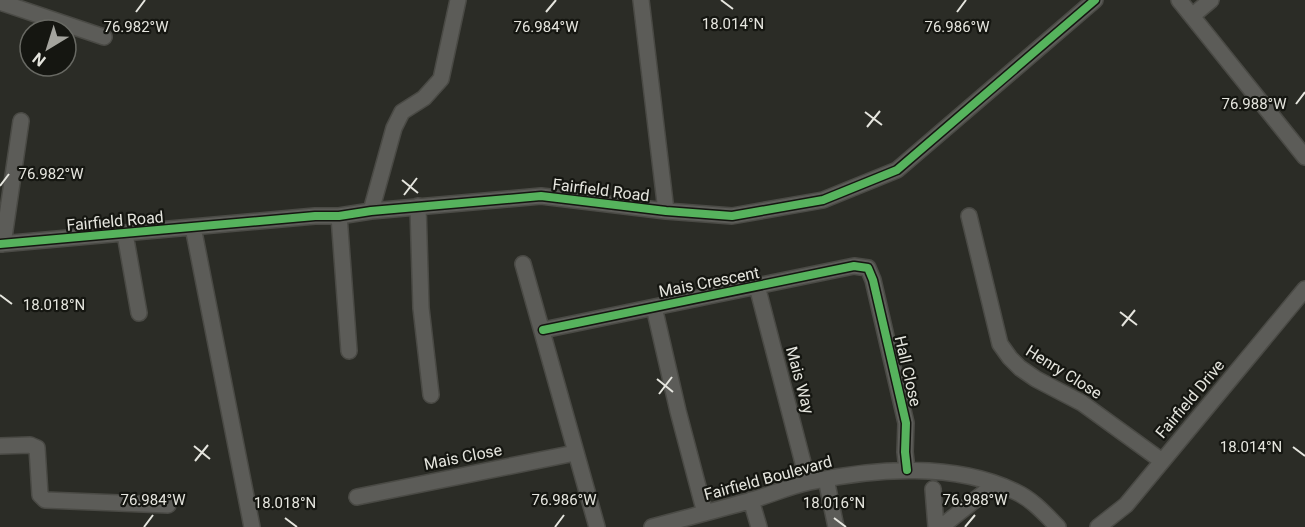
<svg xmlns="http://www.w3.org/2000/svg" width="1305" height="527" font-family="Roboto,sans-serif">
	<rect width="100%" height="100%" fill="#2b2c26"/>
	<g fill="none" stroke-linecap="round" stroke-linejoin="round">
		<!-- minor casing -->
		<g stroke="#4a4a45" stroke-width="18">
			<path id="minor" d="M 641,0 L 666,211
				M 1179,0 L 1305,157
				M 0,2 L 104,37
				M 1192,16 L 1211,0
				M 418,206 L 421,308 L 431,395
				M 371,211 L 394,128 L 402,112 L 424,98 L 441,79 L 458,0
				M 339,216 L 349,351
				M 969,216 L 1000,344 L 1010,358 L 1020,368 L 1036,379 L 1082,403 L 1162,461
				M 193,227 L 252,527
				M 125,234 L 139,313
				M 0,244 L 315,216 L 339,216 L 371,211 L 541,196 L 666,211 L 732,216 L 823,200 L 897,170 L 1095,0
				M 3,244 L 21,121
				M 523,264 L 597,527
				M 757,286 L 808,482
				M 654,307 L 678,411 L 705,513
				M 543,330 L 854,266 L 868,268 L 873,280 L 906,423 L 905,452 L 907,470
				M 0,446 L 30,445 L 37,448 L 40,495 L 45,500 L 168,505
				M 826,479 L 836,527
				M 933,489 L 936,527
				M 357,497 L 575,453
				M 751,500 L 759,527
				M 652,527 C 685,518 717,510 749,501 C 770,495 790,486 810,482 C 875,468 955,462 1016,492 C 1033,500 1045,514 1058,527
				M 941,527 L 995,484
				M 1098,527 L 1126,505 L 1305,289"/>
		</g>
		<!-- minor -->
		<use href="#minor" stroke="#5c5c58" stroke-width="15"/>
		<!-- cycleway casing -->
		<g stroke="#151611" stroke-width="11">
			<path id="cycleway" d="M 0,244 L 315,216 L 339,216 L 371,211 L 541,196 L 666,211 L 732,216 L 823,200 L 897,170 L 1095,0
				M 543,330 L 854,266 L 868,268 L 873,280 L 906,423 L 905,452 L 907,470"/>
		</g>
		<!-- cycleway -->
		<use href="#cycleway" stroke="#56b35d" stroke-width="8"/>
	</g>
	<!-- ticks -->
	<path fill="none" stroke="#e5e5de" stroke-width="2" d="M 721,0 L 733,9M 136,12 L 145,0M 546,12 L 556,0M 957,12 L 966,0M 1296,104 L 1305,92M 865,112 L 882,125M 867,127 L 880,111M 402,180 L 418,193M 0,186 L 9,174M 404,195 L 417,178M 0,295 L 12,304M 1120,312 L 1137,325M 1122,326 L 1135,310M 657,379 L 673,392M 659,394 L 672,377M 194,446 L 210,459M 1293,447 L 1305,456M 195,461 L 208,445M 285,518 L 297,527M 834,518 L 846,527M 144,527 L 153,515M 555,527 L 564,515M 965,527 L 975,515"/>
	<g text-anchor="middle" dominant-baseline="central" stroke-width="4.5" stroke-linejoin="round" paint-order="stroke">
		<!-- street labels -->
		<g font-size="16" fill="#e5e5de" stroke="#151611">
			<text transform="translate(601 190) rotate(7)">Fairfield Road</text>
			<text transform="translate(115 221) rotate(-5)">Fairfield Road</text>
			<text transform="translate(709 282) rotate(-11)">Mais Crescent</text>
			<text transform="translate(908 371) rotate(77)">Hall Close</text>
			<text transform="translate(1064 372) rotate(32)">Henry Close</text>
			<text transform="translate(800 380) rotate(75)">Mais Way</text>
			<text transform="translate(1190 399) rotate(-50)">Fairfield Drive</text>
			<text transform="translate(463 457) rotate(-11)">Mais Close</text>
			<text transform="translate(768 478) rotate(-15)">Fairfield Boulevard</text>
		</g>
	</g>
	<g font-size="15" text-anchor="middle" fill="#e5e5de" stroke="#151611" stroke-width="4.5" stroke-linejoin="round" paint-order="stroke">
		<text x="733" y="29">18.014°N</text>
		<text x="136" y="32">76.982°W</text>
		<text x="546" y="32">76.984°W</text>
		<text x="957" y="32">76.986°W</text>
		<text x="1254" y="109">76.988°W</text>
		<text x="51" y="179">76.982°W</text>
		<text x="54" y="310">18.018°N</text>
		<text x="1251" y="452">18.014°N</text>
		<text x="153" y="505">76.984°W</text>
		<text x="564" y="505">76.986°W</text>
		<text x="975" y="505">76.988°W</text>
		<text x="285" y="508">18.018°N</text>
		<text x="834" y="508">18.016°N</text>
	</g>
	<!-- north arrow -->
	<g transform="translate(48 48) rotate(218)"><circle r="28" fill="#151611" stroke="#686963" stroke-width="1.5"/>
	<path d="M0-4.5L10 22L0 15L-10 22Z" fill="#a4a49e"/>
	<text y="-9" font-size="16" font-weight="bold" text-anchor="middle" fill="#e5e5de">N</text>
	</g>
</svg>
